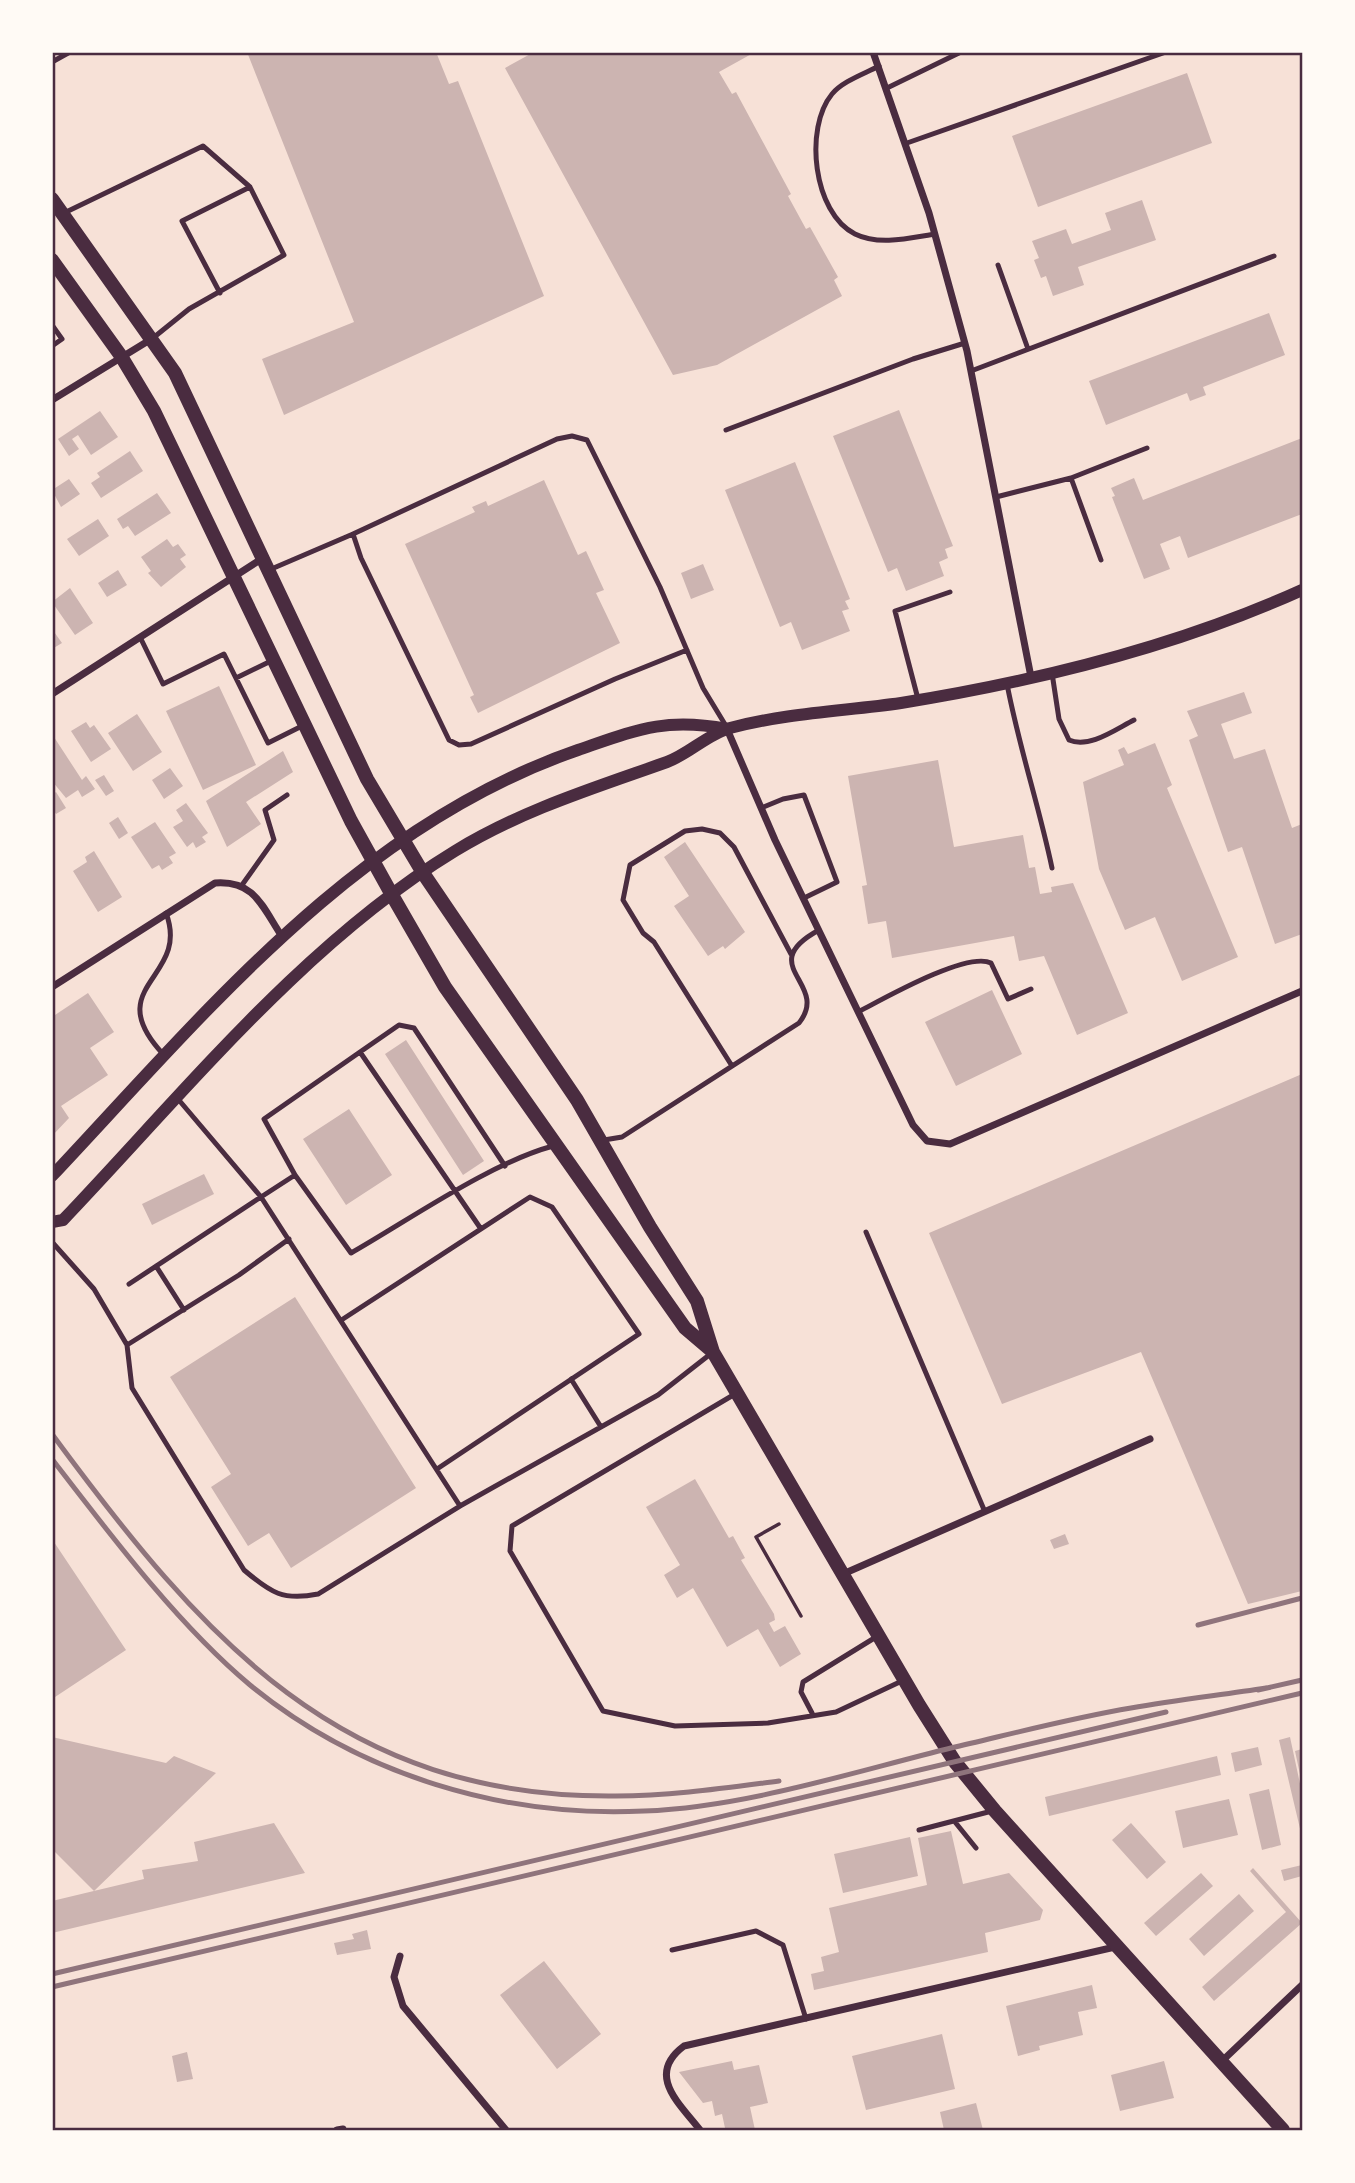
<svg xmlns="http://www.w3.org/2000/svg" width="1355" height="2183" font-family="'Varela Round',sans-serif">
	<rect width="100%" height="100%" fill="#f7e1d7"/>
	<!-- building -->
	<path fill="#ccb4b1" d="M 247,52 L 436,52 L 449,84 L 458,81 L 544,296 L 284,415 L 262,359 L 354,322 Z
		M 534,52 L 755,52 L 719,72 L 732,94 L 736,92 L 791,194 L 788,196 L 806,229 L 810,227 L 838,277 L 834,280 L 842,296 L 717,365 L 673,375 L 505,68 Z
		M 1187,73 L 1212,143 L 1038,207 L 1012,136 Z
		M 1142,200 L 1156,240 L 1078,267 L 1084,285 L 1053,296 L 1046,276 L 1041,278 L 1034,260 L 1039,258 L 1032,241 L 1066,229 L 1072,244 L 1111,230 L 1105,213 Z
		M 1269,313 L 1285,355 L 1203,387 L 1206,395 L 1190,401 L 1187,393 L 1106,425 L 1089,381 Z
		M 899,410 L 953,546 L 945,549 L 948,558 L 939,562 L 944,576 L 906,591 L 897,568 L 888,572 L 833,436 Z
		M 100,411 L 118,437 L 91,455 L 78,435 L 72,439 L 79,449 L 69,456 L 58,439 Z
		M 1302,438 L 1302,514 L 1188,558 L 1180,536 L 1160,544 L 1170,569 L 1144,579 L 1112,497 L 1115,496 L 1111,488 L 1134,478 L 1143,500 Z
		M 130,451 L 143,471 L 101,498 L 91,483 L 100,477 L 97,473 Z
		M 795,462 L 850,599 L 845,601 L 849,609 L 842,611 L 850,631 L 802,650 L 791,622 L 780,627 L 725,490 Z
		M 69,479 L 80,494 L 61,507 L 52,490 Z
		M 544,480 L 578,555 L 586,551 L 604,590 L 596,593 L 620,643 L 478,713 L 470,697 L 474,695 L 405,544 L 475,512 L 472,507 L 486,501 L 488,506 Z
		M 157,493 L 171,513 L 135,536 L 128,526 L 123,529 L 117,519 Z
		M 98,519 L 109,536 L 79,556 L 67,539 Z
		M 167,539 L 173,547 L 178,544 L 186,555 L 180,559 L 186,567 L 161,587 L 148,573 L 151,571 L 141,557 Z
		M 703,564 L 714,590 L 691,599 L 681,573 Z
		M 118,570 L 127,585 L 107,597 L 98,583 Z
		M 70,588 L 93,623 L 75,635 L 52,602 Z
		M 52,629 L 62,643 L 52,649 Z
		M 219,686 L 256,765 L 203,790 L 166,711 Z
		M 1244,692 L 1252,713 L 1221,724 L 1234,759 L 1265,749 L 1292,828 L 1302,824 L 1302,934 L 1275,944 L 1242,847 L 1228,852 L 1189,740 L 1198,736 L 1187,711 Z
		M 137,714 L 162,752 L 133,771 L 108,733 Z
		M 86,722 L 90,728 L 94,725 L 111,749 L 91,762 L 71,731 Z
		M 52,734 L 82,780 L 86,776 L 95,789 L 82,797 L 78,790 L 66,798 L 52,781 Z
		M 1155,743 L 1172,785 L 1167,788 L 1238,957 L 1182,981 L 1155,917 L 1125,930 L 1099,869 L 1083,782 L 1124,765 L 1118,750 L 1124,747 L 1128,754 Z
		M 283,751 L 293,772 L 246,802 L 261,824 L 227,847 L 206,801 Z
		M 938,760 L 954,847 L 1023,835 L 1029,868 L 1035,867 L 1040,894 L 1052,892 L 1051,887 L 1073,883 L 1128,1013 L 1077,1035 L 1044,956 L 1019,961 L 1014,936 L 892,958 L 886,921 L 868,924 L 862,886 L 867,885 L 848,776 Z
		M 170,768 L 183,786 L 164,799 L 152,780 Z
		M 104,775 L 114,791 L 106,796 L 95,780 Z
		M 56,792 L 66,808 L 56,814 L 52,808 L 52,795 Z
		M 186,803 L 208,833 L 202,837 L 206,842 L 196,848 L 193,842 L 187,847 L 173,827 L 183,821 L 176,810 Z
		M 118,817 L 128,833 L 119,839 L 109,823 Z
		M 155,822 L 176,853 L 169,857 L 173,863 L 162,870 L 159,865 L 152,869 L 131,837 Z
		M 685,842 L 745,932 L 725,949 L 723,946 L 708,956 L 674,906 L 689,896 L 664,857 Z
		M 94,851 L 122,897 L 98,912 L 73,871 L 87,862 L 85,857 Z
		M 992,990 L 1022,1054 L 956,1086 L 925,1022 Z
		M 88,993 L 114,1032 L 90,1048 L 108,1075 L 61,1106 L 69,1118 L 52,1136 L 52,1017 Z
		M 406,1040 L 484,1161 L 463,1175 L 385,1054 Z
		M 1302,1074 L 1302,1591 L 1248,1604 L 1141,1352 L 1002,1404 L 929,1233 Z
		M 349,1109 L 392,1175 L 346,1205 L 303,1139 Z
		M 204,1174 L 214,1194 L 152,1225 L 142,1204 Z
		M 295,1297 L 416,1488 L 291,1568 L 269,1533 L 248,1546 L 211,1487 L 231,1474 L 170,1377 Z
		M 695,1479 L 729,1538 L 733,1536 L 745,1558 L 741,1560 L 774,1614 L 775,1620 L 769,1623 L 774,1632 L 785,1626 L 801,1654 L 780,1667 L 758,1629 L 727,1647 L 693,1588 L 677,1598 L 664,1575 L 680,1565 L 646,1507 Z
		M 1065,1534 L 1069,1544 L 1054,1549 L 1050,1540 Z
		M 52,1539 L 126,1650 L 52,1699 Z
		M 52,1737 L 166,1763 L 174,1756 L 216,1773 L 94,1891 L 52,1849 Z
		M 1290,1737 L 1302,1793 L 1302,1837 L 1279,1740 Z
		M 1258,1747 L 1262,1765 L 1235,1772 L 1231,1753 Z
		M 1302,1749 L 1302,1779 L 1301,1779 L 1295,1751 Z
		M 1217,1756 L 1221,1775 L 1049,1816 L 1045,1797 Z
		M 1269,1789 L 1281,1845 L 1262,1850 L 1249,1794 Z
		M 1229,1799 L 1238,1835 L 1183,1848 L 1175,1811 Z
		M 274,1823 L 305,1873 L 52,1933 L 52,1901 L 144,1879 L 142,1870 L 198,1861 L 194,1842 Z
		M 1131,1823 L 1166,1862 L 1147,1879 L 1112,1840 Z
		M 951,1831 L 963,1884 L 1009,1873 L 1043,1910 L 1040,1920 L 985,1933 L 988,1952 L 814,1990 L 811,1974 L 824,1971 L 821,1957 L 839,1952 L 829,1908 L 927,1885 L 918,1838 Z
		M 910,1837 L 918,1876 L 843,1893 L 834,1854 Z
		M 1302,1865 L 1302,1876 L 1284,1881 L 1281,1870 Z
		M 1253,1868 L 1302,1923 L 1214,2001 L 1202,1987 L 1286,1912 L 1250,1871 Z
		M 1201,1873 L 1213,1886 L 1156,1936 L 1144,1923 Z
		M 1239,1894 L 1254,1911 L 1204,1956 L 1189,1939 Z
		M 367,1930 L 371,1949 L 337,1955 L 334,1943 L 354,1939 L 352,1934 Z
		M 544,1961 L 601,2034 L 557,2069 L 500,1995 Z
		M 1092,1985 L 1097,2008 L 1078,2012 L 1083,2035 L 1039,2046 L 1040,2050 L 1018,2056 L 1006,2006 Z
		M 942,2034 L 955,2089 L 866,2110 L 852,2056 Z
		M 187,2052 L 193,2079 L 177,2082 L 172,2056 Z
		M 732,2061 L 734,2070 L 759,2065 L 768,2103 L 750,2107 L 755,2130 L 725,2128 L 722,2114 L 715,2116 L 712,2101 L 703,2103 L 679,2072 Z
		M 1164,2061 L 1174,2098 L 1120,2111 L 1111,2075 Z
		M 976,2103 L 983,2130 L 944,2130 L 940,2112 Z"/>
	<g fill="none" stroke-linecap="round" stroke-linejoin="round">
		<!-- path -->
		<path stroke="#4a2c40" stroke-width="3.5" d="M 779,1524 L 756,1537 L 801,1616"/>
		<!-- service -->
		<path stroke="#4a2c40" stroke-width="5" d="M 52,62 L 70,52
			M 879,66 C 864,74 843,81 832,94 C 804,128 813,213 855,234 C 879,246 910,238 935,234
			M 887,88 L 961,52
			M 907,143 L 1166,52
			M 64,213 L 203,146 L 250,187 L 284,255 L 189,309 L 153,338
			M 998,265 L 1028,349
			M 220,293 L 182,221 L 250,187
			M 52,325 L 62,339 L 52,346
			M 971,371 L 1274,256
			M 726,430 L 913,359 L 965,343
			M 1071,478 L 1147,448
			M 996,497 L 1071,478 L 1101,560
			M 269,570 L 353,534
			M 140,637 L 163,684 L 224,654 L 268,743 L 304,725
			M 687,650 L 615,679 L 471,744 L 459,745 L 449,740 L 361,558 L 353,534 L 557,439 L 572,436 L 587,440 L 660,587 L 703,688 L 726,726
			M 1052,673 L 1059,719 L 1069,740 C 1089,749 1116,729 1134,720
			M 236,678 L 271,661
			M 1007,684 C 1019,747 1039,806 1052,868
			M 918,699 L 895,611 L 950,592
			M 761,808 L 783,799 L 804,795 L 837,882 L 804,898
			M 242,885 L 274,840 L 265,810 L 287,795
			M 858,1012 C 883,999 967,951 991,963 L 1008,999 L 1031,989
			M 360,1052 L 399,1025 L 414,1028 L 505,1166
			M 163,1054 C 99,985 191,979 166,913
			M 732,1066 L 654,942 L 643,933 L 623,900 L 630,865 L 685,831 L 702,829 L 720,833 L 734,847 L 791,954
			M 178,1099 L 261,1197 L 295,1175 L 351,1253 C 409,1220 490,1163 553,1146
			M 604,1140 L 622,1137 L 799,1023 C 831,983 753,966 819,930
			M 295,1175 L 264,1119 L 360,1052 L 481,1229
			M 866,1232 L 985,1512
			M 52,1242 L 94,1289 L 127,1345 L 239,1275 L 289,1239
			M 156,1266 L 184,1310
			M 129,1284 L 261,1197 L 460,1506 L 658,1395 L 713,1352
			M 343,1319 L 530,1197 L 552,1207 L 639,1334 L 437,1469
			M 127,1345 L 132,1388 L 244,1570 C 271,1593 283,1601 318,1594 L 460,1506
			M 571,1379 L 601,1427
			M 735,1394 L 512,1526 L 510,1551 L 603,1711 L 675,1726 L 768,1723 L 836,1712 L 904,1680
			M 812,1713 L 801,1692 L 803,1682 L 876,1637
			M 955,1822 L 976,1848
			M 919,1830 L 992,1811
			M 672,1950 L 756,1931 L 783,1945 L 806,2019"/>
		<!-- minor -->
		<path stroke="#4a2c40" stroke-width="7" d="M 873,52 L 929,213 L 967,351 L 1031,677
			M 52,400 L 153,338
			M 52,694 L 263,558
			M 727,729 L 775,840 L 913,1125 L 927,1141 L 950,1144 L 1302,991
			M 52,987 L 215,883 C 254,880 262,906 281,935
			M 843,1574 L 1150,1439
			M 400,1956 L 394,1977 L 403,2006 L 506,2130
			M 1221,2062 L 1302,1985
			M 337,2130 L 343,2129
			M 700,2130 C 680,2104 645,2075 684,2046 L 1115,1947"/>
		<!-- tertiary -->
		<path stroke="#4a2c40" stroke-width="12" d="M 52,1176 C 207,1011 357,826 578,750 C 636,730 665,717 727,729
			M 52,1222 L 63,1220 C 185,1092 304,943 455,851 C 522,810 594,788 667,762 C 689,754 708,734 730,728 C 786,713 845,711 901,703 C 1038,681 1176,647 1302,590"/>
		<!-- secondary -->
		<path stroke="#4a2c40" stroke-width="14" d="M 52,199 L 175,373 L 367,779 L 423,873 L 577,1100 L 650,1227 L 697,1301 L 713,1352 L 919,1705 L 955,1762 L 995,1811 L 1283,2130
			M 52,260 L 121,356 L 154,411 L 351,821 L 392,895 L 445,987 L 685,1328 L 712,1351"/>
		<!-- rail -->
		<path stroke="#8f747c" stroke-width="5" d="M 52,1434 C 203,1639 341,1799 616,1796 C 671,1796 725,1788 779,1781
			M 52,1459 C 109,1533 178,1625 250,1685 C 360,1775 503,1818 644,1811 C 746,1807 853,1772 951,1748 C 1011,1734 1071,1718 1131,1708 C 1176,1700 1221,1695 1266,1688
			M 1198,1625 L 1302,1598
			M 1258,1690 L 1302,1680
			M 52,1974 L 1166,1712
			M 52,1987 L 1302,1693"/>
	</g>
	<!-- border -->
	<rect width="1355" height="2183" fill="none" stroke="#fffaf5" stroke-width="108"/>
	<rect x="54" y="54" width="1247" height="2075" fill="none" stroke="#4a2c40" stroke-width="2.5"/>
</svg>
